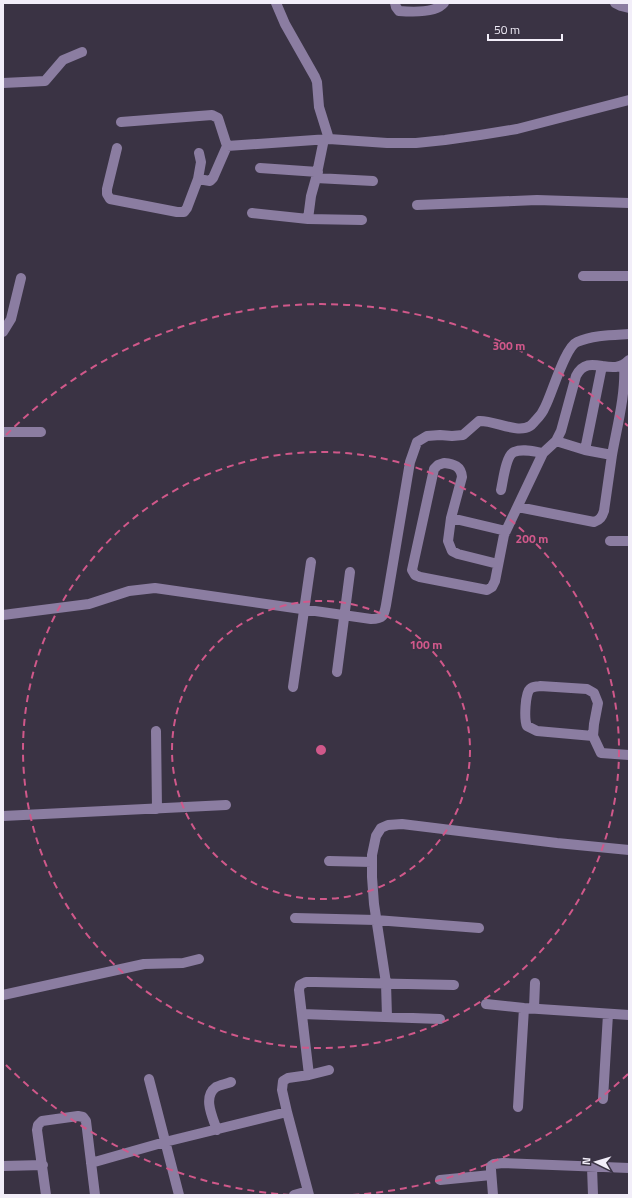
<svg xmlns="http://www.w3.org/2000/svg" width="632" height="1198" font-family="'Titillium Web',sans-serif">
	<rect width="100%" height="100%" fill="#3a3344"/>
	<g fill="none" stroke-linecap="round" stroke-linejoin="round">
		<!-- minor -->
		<path stroke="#8b7da1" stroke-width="10" d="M 276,3 L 285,24 L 315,77 L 317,82 L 319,107 L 329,139
			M 395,3 L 396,7 L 399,11 C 411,12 436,13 444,3
			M 615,3 L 621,6 L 629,8
			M 3,83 L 45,81 L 63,60 L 82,52
			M 121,122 L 212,115 L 218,118 L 227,146
			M 324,139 L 316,178 L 373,181
			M 117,148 L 107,189 L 107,194 L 110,199 L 177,212 L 184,212 L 187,208 L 198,179
			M 199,153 L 201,162 L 198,179 L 210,181 L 213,178 L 227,146 L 329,139 L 387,143 L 416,143 L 445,140 L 480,135 L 517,129 L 629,100
			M 260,168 L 318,172
			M 316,178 L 311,196 L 308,219 L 362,220
			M 417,205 L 537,200 L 629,203
			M 252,213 L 308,219
			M 583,276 L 629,276
			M 3,332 L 11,319 L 21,278
			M 3,432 L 41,432
			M 556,441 L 585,450 L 612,455 C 617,427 626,393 624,365
			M 585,450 L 602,366
			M 501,490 C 503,481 506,455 514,452 C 523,448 535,452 543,453
			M 518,507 L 594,522 C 600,520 602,517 604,511 L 612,455
			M 451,518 L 506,531
			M 610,541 L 629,541
			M 498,564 L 458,554 L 452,551 L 448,541 L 451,518 L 462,477 C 461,466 454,464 444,463 L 438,465 L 434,469 L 412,570 L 415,575 L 420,577 L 487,590 L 492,587 L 495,581 L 504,535 L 543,453 L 556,441 L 561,431 L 576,376 C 589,351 611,379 629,360
			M 3,615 L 89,604 L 129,591 L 155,588 L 371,619 C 383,619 384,616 386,605 L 410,462 L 417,442 L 427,436 L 440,435 L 452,436 L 463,435 L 479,421 C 494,420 517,434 530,426 C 532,425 534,422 536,420 C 540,416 543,412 545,407 C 552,394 565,347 577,342 C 593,335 613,335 629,334
			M 337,672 L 350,572
			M 293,687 L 311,562
			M 156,731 L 157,809
			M 593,736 L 537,731 L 527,726 C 524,720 525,693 530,689 C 533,686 536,687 540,686 L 587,689 L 594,693 L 598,703 L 594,724 L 593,736 L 601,753 L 629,755
			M 3,816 L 226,805
			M 329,861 L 372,862
			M 295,918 L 376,920 L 479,928
			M 3,995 L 144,964 L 183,963 L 199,959
			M 486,1004 L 524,1008 L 629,1015
			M 534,1008 L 535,983
			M 302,1014 L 440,1019
			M 387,1017 L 386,983 L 374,904 L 372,877 L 372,855 L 376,836 L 381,828 L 388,825 L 402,824 L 557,843 L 629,850
			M 309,1075 L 329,1070
			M 149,1079 L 179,1195
			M 603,1099 L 608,1014
			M 518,1107 L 524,1008
			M 217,1130 C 213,1118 202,1097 216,1087 C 220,1085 226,1084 231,1082
			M 91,1163 L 165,1142 L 287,1112
			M 3,1166 L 43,1165
			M 592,1167 L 593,1195
			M 440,1180 L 491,1175
			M 46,1195 L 37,1130 L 38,1125 L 42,1121 L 78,1116 L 83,1117 L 86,1121 L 95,1195
			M 294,1195 L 308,1191
			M 309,1195 L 287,1112 L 282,1090 L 283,1081 L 288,1078 L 309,1075 L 299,990 L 300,985 L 306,982 L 315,982 L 454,985
			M 493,1195 L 491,1170 L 491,1166 L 494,1164 L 503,1163 L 629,1168"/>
	</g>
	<!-- distance rings -->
	<g fill="none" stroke="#d0588a" stroke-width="2" stroke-dasharray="7 5">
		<circle cx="321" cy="750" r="149"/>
		<circle cx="321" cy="750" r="298"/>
		<path d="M628 1074A446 446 0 0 1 352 1195M290 1195A446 446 0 0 1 6 1065M6 435A446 446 0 0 1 628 426"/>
	</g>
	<circle cx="321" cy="750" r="6" fill="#d0588a" stroke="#3a3344" stroke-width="2"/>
	<g font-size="12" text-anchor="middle" font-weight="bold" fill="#d0588a" stroke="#3a3344" stroke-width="3" stroke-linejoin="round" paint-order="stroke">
		<text x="509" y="350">300 m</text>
		<text x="532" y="543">200 m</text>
		<text x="426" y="649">100 m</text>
	</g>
	<!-- border -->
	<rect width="632" height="1198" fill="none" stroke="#f2eef9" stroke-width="8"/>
	<!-- north arrow -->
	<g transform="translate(596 1162) rotate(275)" stroke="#3a3344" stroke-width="3" paint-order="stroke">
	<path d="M0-3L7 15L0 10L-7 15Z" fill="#f2eef9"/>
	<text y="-6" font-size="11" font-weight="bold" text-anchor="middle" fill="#f2eef9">N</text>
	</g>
	<!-- scale -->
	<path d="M488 34v6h74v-6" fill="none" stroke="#f2eef9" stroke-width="2"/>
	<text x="494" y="34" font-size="12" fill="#f2eef9" stroke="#3a3344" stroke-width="3" paint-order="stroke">50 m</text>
</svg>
